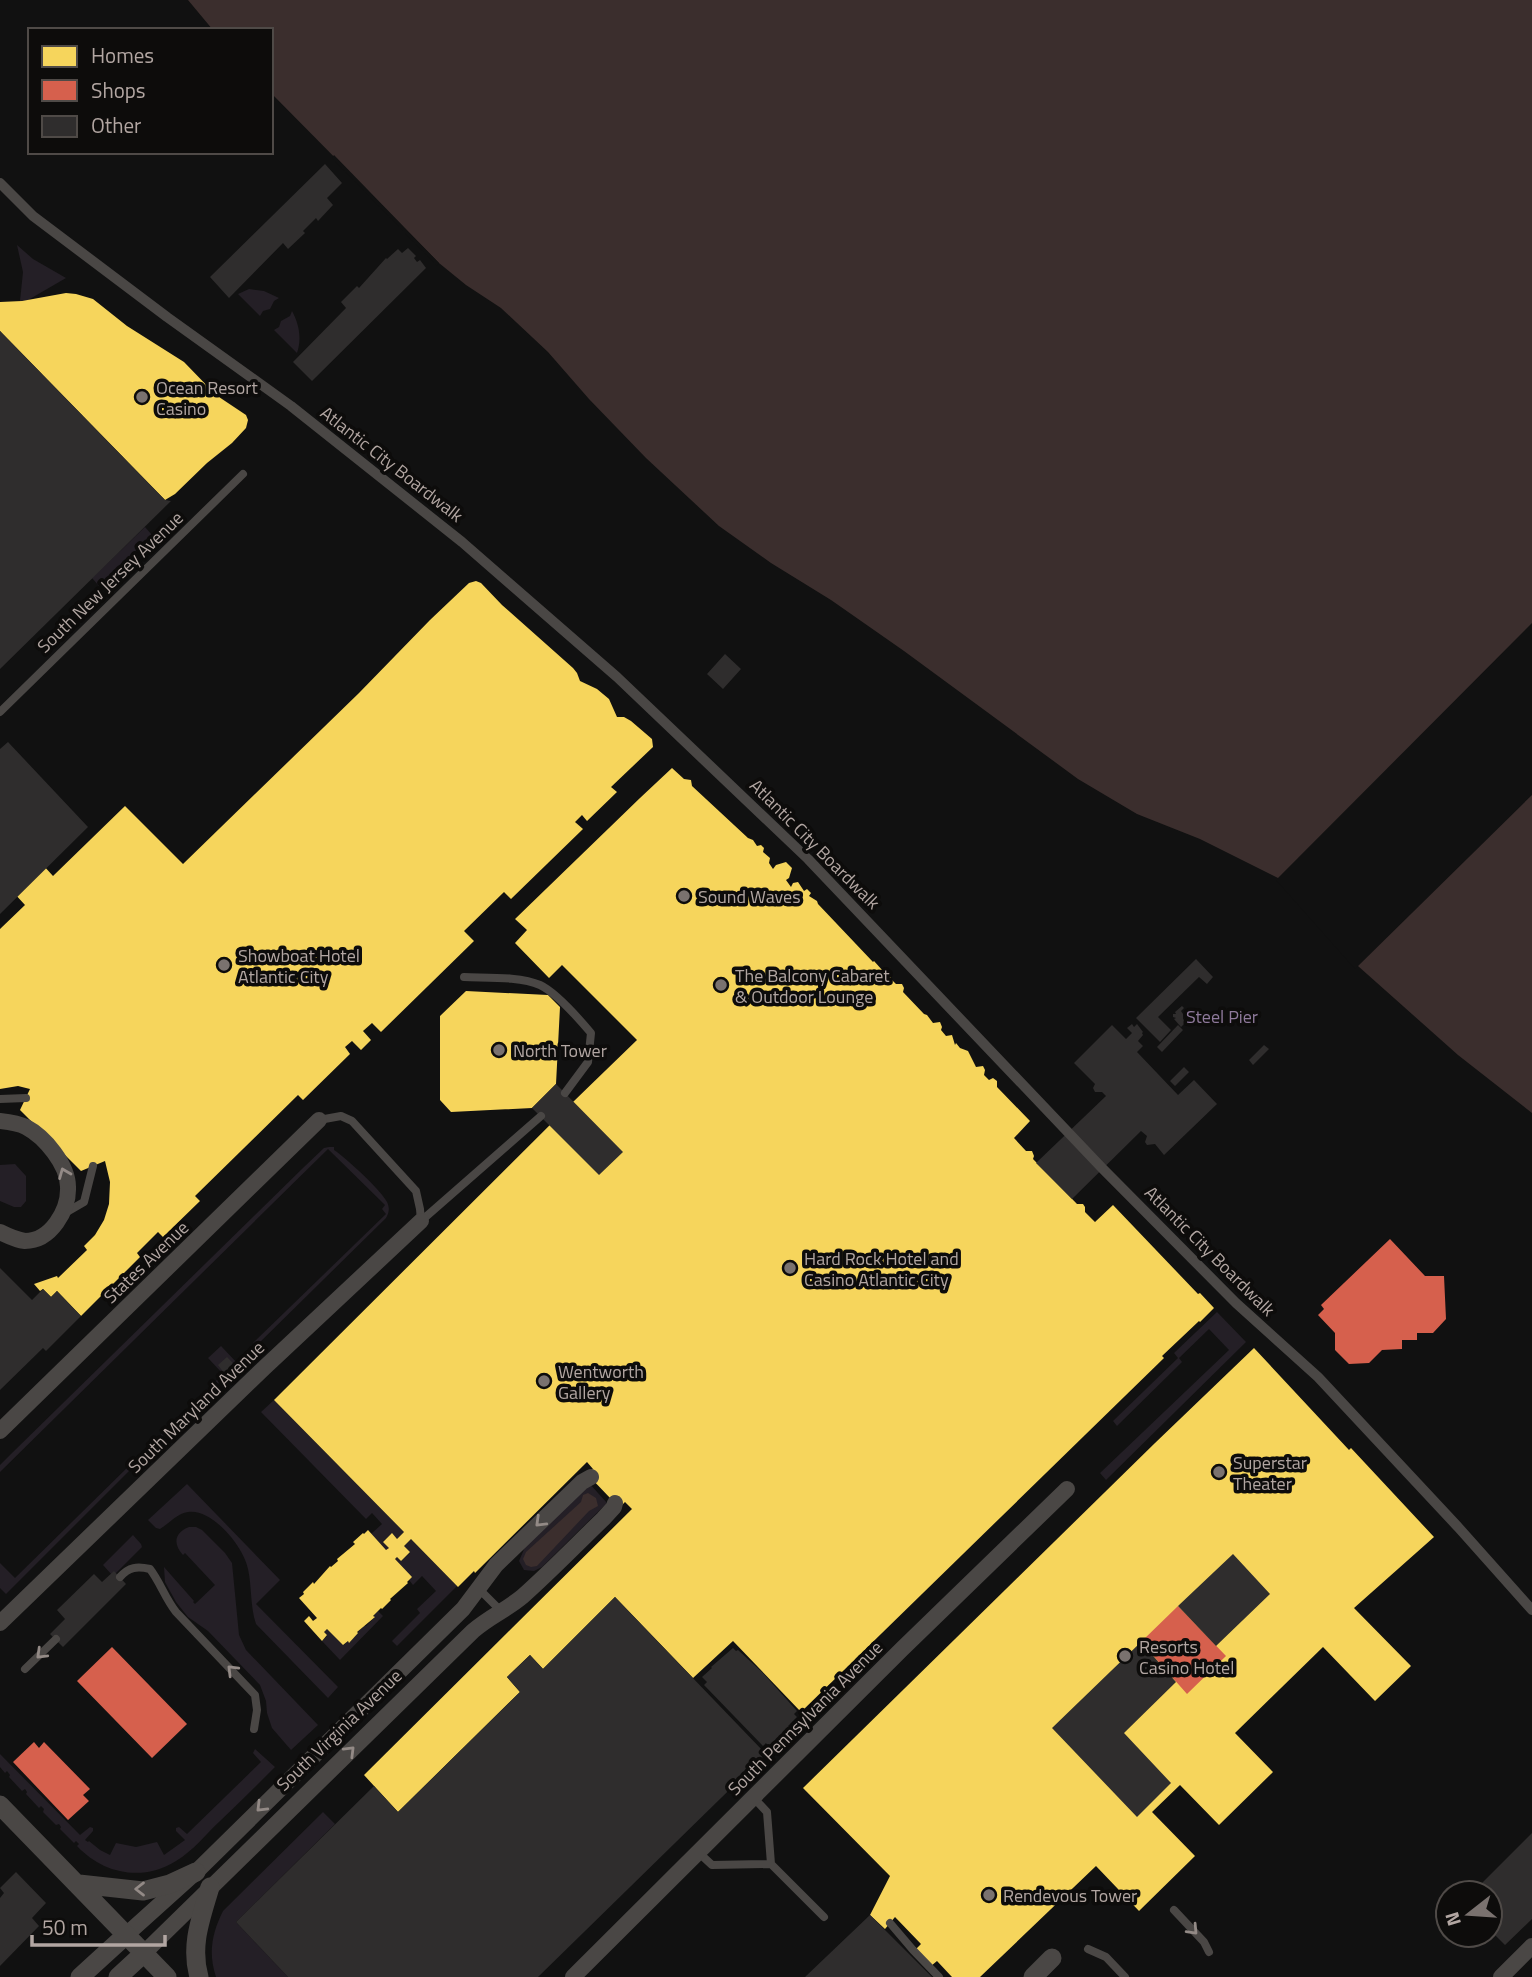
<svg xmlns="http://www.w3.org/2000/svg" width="1532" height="1977" font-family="'Titillium Web',sans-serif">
	<rect width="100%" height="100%" fill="#111"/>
	<!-- green -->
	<path fill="#241f26" d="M 17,245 L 33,259 L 66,278 L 28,300 L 20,301 L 23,272 Z
		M 249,289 L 264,291 L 279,298 L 274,301 L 270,309 L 263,311 L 260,316 L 238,294 Z
		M 292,311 C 299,324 302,338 297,353 L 274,330 L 279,327 L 281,321 L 290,316 Z
		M 145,527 L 152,535 L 99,586 L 92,578 Z
		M 329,1147 L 334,1147 L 334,1150 C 345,1157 382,1191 387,1202 C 390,1208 389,1213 386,1218 L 256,1346 L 253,1343 L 386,1214 L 382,1209 L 385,1205 L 328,1149 L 0,1472 L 0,1465 L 11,1454 L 304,1167 L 324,1148 Z
		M 15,1164 L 26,1176 L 26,1201 L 21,1207 L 14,1207 L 0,1201 L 0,1165 Z
		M 1217,1312 L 1246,1342 L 1106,1480 L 1100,1473 L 1229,1350 L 1209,1329 L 1179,1358 L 1182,1362 L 1117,1426 L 1113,1421 L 1178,1358 L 1174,1353 Z
		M 221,1346 L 238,1364 L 138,1463 L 135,1460 L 223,1374 L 208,1358 Z
		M 274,1400 L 404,1532 L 397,1539 L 392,1534 L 383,1541 L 389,1548 L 386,1550 L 371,1534 L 382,1524 L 372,1513 L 366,1519 L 261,1412 Z
		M 132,1463 L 134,1466 L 6,1594 L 0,1588 L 0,1563 L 15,1578 Z
		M 589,1483 L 607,1503 L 542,1567 L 534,1571 L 524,1570 L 519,1561 L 525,1547 Z
		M 187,1484 L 280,1580 L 256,1604 L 338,1687 L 328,1698 L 256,1624 C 250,1606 252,1587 248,1569 C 244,1547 212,1508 188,1512 C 176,1514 170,1523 160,1529 L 156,1528 L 148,1520 Z
		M 189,1527 L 196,1527 L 202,1530 L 225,1553 L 232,1563 L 239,1635 L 246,1650 L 318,1725 L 291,1750 L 272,1728 L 267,1713 L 266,1701 L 260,1685 L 208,1631 L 188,1617 L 176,1602 L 165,1582 L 164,1567 L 194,1601 L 193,1602 L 195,1604 L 215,1585 L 185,1553 L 183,1555 C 173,1544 174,1533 189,1527 Z
		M 133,1535 L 141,1544 L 142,1547 L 115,1574 L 112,1575 L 103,1565 Z
		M 411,1539 L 457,1586 L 397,1646 L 392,1641 L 420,1613 L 417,1609 L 436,1591 L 422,1576 L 413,1585 L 409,1580 L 411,1577 L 395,1559 L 397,1557 L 401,1561 L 410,1553 L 404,1546 Z
		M 378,1611 L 383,1616 L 340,1660 L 322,1641 L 327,1636 L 324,1632 L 327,1629 L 344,1645 L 348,1641 L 349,1642 L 364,1625 L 366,1626 L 374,1618 L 373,1616 Z
		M 255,1749 L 275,1767 C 257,1785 239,1803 220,1821 C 206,1834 193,1851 176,1861 C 143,1882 103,1874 77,1846 L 79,1844 L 76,1841 L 74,1843 L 60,1829 L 61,1827 L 59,1824 L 56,1825 L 43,1812 L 44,1809 L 41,1806 L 39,1808 L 26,1794 L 27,1792 L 25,1789 L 22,1791 L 9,1777 L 10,1775 L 7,1771 L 5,1773 L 0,1767 L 0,1754 L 80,1835 L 90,1827 L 93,1828 L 93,1831 L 85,1840 L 88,1842 L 89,1841 L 100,1850 L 110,1855 L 116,1843 L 136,1847 L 157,1842 L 164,1855 L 185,1840 L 176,1831 L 176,1828 L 179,1827 L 187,1834 L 261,1762 L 253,1753 Z
		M 323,1812 L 335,1824 L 236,1922 L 288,1977 L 216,1977 C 208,1953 212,1933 223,1911 Z"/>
	<!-- water -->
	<path fill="#3b2e2d" d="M 188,0 L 1532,0 L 1532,1113 L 1458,1055 L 1358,966 L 1278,878 L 1200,839 L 1137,814 L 1078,779 L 904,651 L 831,600 L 771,563 L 719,526 L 646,458 L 589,399 L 548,352 L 501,308 L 466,285 L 439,263 L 271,93 L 271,30 L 213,30 Z
		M 588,1493 L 596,1498 L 598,1506 L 589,1511 L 537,1566 L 531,1567 L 526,1565 L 523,1559 L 526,1552 L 581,1502 L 583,1495 Z"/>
	<!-- pier -->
	<path fill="#111" d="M 334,155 L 439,263 L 437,266 L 332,158 Z
		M 1532,623 L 1532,795 L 1355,969 L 1276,880 Z"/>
	<!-- homes -->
	<path fill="#f6d55c" d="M 66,293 L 76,294 L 93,299 L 127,326 L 184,362 L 216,395 L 246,415 L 248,420 L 246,428 L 232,443 L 207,463 L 175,494 L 165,500 L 0,331 L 0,302 L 22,301 Z
		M 476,581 L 481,583 L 502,605 L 573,668 L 577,673 L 580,681 L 597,689 L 609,699 L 617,717 L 624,717 L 631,721 L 652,739 L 653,747 L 611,787 L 617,792 L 587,821 L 582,815 L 575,822 L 583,829 L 511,899 L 504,892 L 464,931 L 474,941 L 381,1032 L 372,1023 L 363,1031 L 371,1040 L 361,1050 L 352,1041 L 345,1047 L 350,1054 L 303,1100 L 298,1095 L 195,1196 L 200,1201 L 163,1237 L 158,1232 L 137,1253 L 140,1257 L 81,1316 L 57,1291 L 51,1297 L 43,1289 L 40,1291 L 34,1284 L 57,1276 L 58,1278 L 87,1250 L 84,1246 L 95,1235 L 104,1220 L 109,1204 L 110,1182 L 105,1161 L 81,1171 L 20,1110 L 30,1089 L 18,1086 L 0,1089 L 0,929 L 25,905 L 14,893 L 43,865 L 53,876 L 125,806 L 183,864 L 359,693 L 430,620 L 469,583 Z
		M 672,768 L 684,779 L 691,780 L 692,786 L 748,838 L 753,840 L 757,846 L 761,845 L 764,848 L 763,852 L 770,858 L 769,863 L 773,869 L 776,865 L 786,862 L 792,868 L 789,878 L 786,880 L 791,887 L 793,883 L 798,882 L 804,891 L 807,889 L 811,893 L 809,896 L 817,901 L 818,904 L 873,962 L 874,961 L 883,971 L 889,971 L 891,974 L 891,979 L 896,984 L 902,984 L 904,988 L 903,992 L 924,1014 L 927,1015 L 933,1023 L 940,1022 L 942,1027 L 941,1030 L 946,1036 L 952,1035 L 955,1045 L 956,1043 L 960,1048 L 968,1051 L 976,1067 L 983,1066 L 985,1070 L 984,1075 L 989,1080 L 993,1078 L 997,1081 L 997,1087 L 1030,1121 L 1014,1138 L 1026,1151 L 1032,1151 L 1034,1156 L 1033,1159 L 1077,1204 L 1083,1204 L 1085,1207 L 1085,1212 L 1095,1222 L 1113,1205 L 1198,1294 L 1200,1293 L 1214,1308 L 1200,1322 L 1199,1321 L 1162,1356 L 1164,1358 L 801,1712 L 733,1641 L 693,1678 L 615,1597 L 543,1669 L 530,1655 L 507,1677 L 520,1692 L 398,1812 L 364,1775 L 632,1509 L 625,1502 L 622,1505 L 611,1499 L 589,1476 L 590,1471 L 593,1469 L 587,1462 L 475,1573 L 474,1571 L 458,1587 L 411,1539 L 404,1546 L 410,1552 L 401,1561 L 397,1557 L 395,1559 L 412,1577 L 407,1582 L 408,1583 L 390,1599 L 391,1600 L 382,1609 L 381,1608 L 373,1616 L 375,1617 L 357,1632 L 358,1633 L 349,1643 L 348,1641 L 343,1645 L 327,1629 L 324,1632 L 327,1635 L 322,1641 L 304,1621 L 309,1616 L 313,1621 L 317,1618 L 299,1598 L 304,1594 L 303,1592 L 313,1582 L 314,1584 L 330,1566 L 331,1567 L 338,1561 L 337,1559 L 355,1544 L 353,1542 L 363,1533 L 364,1534 L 368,1530 L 386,1550 L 389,1548 L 383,1542 L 392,1533 L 397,1539 L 404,1532 L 274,1400 L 574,1101 L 637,1040 L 562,965 L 549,978 L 515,943 L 527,930 L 515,919 L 640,798 Z
		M 466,991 L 548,995 L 560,1007 L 556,1084 L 532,1108 L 451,1112 L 440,1100 L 440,1016 Z
		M 1254,1348 L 1349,1450 L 1351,1448 L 1434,1537 L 1354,1608 L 1411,1666 L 1375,1701 L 1323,1647 L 1235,1733 L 1273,1772 L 1219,1825 L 1180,1785 L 1152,1812 L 1195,1856 L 1139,1911 L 1096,1866 L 980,1977 L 952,1977 L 937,1961 L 931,1966 L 915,1950 L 921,1944 L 895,1917 L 885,1929 L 870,1915 L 890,1876 L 803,1788 L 1155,1443 Z"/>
	<!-- shops -->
	<path fill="#d6604d" d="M 1390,1239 L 1425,1276 L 1444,1276 L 1446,1319 L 1433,1333 L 1417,1333 L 1417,1340 L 1402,1340 L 1402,1349 L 1382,1350 L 1369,1363 L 1349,1364 L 1335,1350 L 1335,1333 L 1318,1315 L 1324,1309 L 1321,1305 Z
		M 1178,1606 L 1226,1656 L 1187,1694 L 1141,1642 Z
		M 112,1647 L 187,1724 L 152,1758 L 77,1681 Z
		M 34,1742 L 39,1748 L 44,1742 L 90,1789 L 83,1795 L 89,1801 L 68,1820 L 13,1762 Z"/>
	<!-- building -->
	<path fill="#2f2d2d" d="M 325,164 L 342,183 L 327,198 L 333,205 L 318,221 L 316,218 L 303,231 L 305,233 L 288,249 L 283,243 L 229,298 L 210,277 Z
		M 408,248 L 416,256 L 414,258 L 417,262 L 420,260 L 426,268 L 312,381 L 293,362 L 346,308 L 341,302 L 357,286 L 359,288 L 386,258 L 387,259 L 398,249 L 402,253 Z
		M 0,331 L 165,500 L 171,501 L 0,669 Z
		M 725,654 L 741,669 L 723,689 L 707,674 Z
		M 8,742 L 88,827 L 0,914 L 0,749 Z
		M 1196,959 L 1213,977 L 1207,984 L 1199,977 L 1158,1017 L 1171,1030 L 1160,1042 L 1136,1018 Z
		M 1182,1006 L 1184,1008 L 1181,1011 L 1183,1014 L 1183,1019 L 1186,1022 L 1181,1027 L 1174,1019 L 1176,1018 L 1173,1017 L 1173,1014 L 1176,1014 L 1175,1012 Z
		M 1132,1024 L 1134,1027 L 1137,1024 L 1143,1032 L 1142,1033 L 1143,1035 L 1138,1041 L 1143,1046 L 1137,1052 L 1178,1095 L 1194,1080 L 1217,1104 L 1164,1155 L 1155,1144 L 1147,1145 L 1145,1142 L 1147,1136 L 1141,1131 L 1072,1199 L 1036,1163 L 1106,1096 L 1102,1092 L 1095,1092 L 1093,1088 L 1095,1084 L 1074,1063 L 1112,1025 L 1126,1039 L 1132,1033 L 1127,1028 Z
		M 1178,1025 L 1183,1030 L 1162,1052 L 1157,1047 Z
		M 1264,1045 L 1269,1049 L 1253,1065 L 1249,1060 Z
		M 1184,1067 L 1189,1072 L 1175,1086 L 1170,1081 Z
		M 556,1084 L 623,1152 L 599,1175 L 532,1108 Z
		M 0,1268 L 32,1300 L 43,1289 L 51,1297 L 57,1291 L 81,1316 L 46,1351 L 43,1348 L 0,1390 Z
		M 227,1357 L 234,1364 L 224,1373 L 218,1365 Z
		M 1233,1554 L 1270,1594 L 1216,1646 L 1178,1606 Z
		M 114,1571 L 126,1584 L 63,1647 L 50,1634 L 65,1619 L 57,1610 L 94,1574 L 102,1582 Z
		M 615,1597 L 766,1754 L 538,1977 L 288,1977 L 236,1922 L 374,1786 L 398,1812 L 520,1692 L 507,1677 L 530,1655 L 543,1669 Z
		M 1141,1642 L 1176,1682 L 1124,1733 L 1171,1783 L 1137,1817 L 1052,1728 Z
		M 733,1648 L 736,1651 L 738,1650 L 762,1672 L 797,1711 L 794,1714 L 797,1717 L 788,1726 L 790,1728 L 768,1746 L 766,1743 L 763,1746 L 704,1685 L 707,1682 L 702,1677 L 712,1668 L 711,1667 Z
		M 1532,1833 L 1532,1919 L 1505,1945 L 1490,1930 L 1490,1893 L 1472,1893 Z
		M 16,1872 L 46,1903 L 32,1918 L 39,1926 L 0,1966 L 0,1898 L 4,1893 L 0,1888 Z
		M 870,1915 L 932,1977 L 805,1977 Z"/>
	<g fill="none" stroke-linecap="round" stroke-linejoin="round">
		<!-- service -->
		<path stroke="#4a4745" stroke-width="8" d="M 0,712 L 243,474
			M 464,977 C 485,978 520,976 540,985 C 555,992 580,1020 591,1033 L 588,1062 L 565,1093
			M 0,1099 L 26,1098
			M 319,1120 L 341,1116 L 352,1121 L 416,1191 L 420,1209 L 421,1221
			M 65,1213 L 84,1202 L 93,1166
			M 421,1221 L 541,1116
			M 120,1577 C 129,1567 137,1566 150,1569 C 160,1582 165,1598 176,1612 L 255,1695 L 257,1710 L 254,1729
			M 478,1588 L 502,1612
			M 25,1669 L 56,1639
			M 698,1852 L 712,1865 L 771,1864 L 767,1812 L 753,1797
			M 771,1864 L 824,1917
			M 1174,1910 L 1204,1942 L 1209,1952
			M 890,1923 L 913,1950 L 939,1977
			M 1088,1949 L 1106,1957 L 1125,1977"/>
		<!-- pedestrian -->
		<path stroke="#4a4745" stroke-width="10" d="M 0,183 L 33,216 L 167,317 L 291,406 L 462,542 L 617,677 L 808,859 L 1102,1168 L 1236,1303 L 1318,1377 L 1458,1527 L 1532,1610"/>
		<!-- minor -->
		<path stroke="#4a4745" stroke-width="16" d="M 0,1121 C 9,1122 18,1123 26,1127 C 45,1137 68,1165 68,1187 C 69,1210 51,1241 25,1241 C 16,1240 8,1236 0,1232
			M 0,1431 L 319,1120
			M 0,1623 L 264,1368 L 421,1221
			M 126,1935 L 196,1872 L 463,1609 L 496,1565 L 582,1482 L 591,1477
			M 144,1953 L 473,1631 C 489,1617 508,1609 523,1596 C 551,1571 577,1544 603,1519 L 614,1507 L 615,1503
			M 573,1977 L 902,1649 L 1067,1489
			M 1501,1977 L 1532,1946"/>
		<!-- tertiary -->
		<path stroke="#4a4745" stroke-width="19" d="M 0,1805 L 167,1977
			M 79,1884 L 143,1891 L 170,1884 L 196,1872
			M 80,1977 L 126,1935
			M 118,1977 L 144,1953
			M 199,1977 C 190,1945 201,1918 210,1887
			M 1033,1977 L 1052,1958"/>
	</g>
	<!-- one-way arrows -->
	<defs><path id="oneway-chevron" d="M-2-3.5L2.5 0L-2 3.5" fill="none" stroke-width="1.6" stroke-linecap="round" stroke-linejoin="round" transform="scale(1.75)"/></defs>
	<g stroke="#938a86">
		<use href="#oneway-chevron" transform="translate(64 1173) rotate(-112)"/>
		<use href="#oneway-chevron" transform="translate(540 1522) rotate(136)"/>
		<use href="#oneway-chevron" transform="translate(41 1654) rotate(136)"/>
		<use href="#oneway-chevron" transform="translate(232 1670) rotate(-135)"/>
		<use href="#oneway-chevron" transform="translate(350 1751) rotate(-45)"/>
		<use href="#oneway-chevron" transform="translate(261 1807) rotate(135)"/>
		<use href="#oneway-chevron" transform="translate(140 1889) rotate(-180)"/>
		<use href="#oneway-chevron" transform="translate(1193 1930) rotate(47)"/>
	</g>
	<!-- markers -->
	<g fill="#7a726f" stroke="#0d0c0b" stroke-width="2.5">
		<circle cx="142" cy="397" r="7"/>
		<circle cx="684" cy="896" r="7"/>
		<circle cx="224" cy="965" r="7"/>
		<circle cx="721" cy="985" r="7"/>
		<circle cx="499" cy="1050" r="7"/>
		<circle cx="790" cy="1268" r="7"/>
		<circle cx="544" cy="1381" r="7"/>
		<circle cx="1219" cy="1472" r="7"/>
		<circle cx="1125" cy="1656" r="7"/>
		<circle cx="989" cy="1895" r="7"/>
	</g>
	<g text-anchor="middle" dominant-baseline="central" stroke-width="7" stroke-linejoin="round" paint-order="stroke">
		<!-- poi labels -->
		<g font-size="18" fill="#b2a6a2" stroke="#0d0c0b" text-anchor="start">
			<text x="156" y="387">Ocean Resort<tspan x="156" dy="21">Casino</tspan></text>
			<text x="698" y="896">Sound Waves</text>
			<text x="238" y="955">Showboat Hotel<tspan x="238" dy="21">Atlantic City</tspan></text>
			<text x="735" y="975">The Balcony Cabaret<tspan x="735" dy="21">&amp; Outdoor Lounge</tspan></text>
			<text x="513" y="1050">North Tower</text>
			<text x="804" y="1258">Hard Rock Hotel and<tspan x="804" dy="21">Casino Atlantic City</tspan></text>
			<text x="558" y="1371">Wentworth<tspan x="558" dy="21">Gallery</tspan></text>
			<text x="1233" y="1462">Superstar<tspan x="1233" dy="21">Theater</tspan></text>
			<text x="1139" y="1646">Resorts<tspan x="1139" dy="21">Casino Hotel</tspan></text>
			<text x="1003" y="1895">Rendevous Tower</text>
		</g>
		<!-- street labels -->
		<g font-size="18" fill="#b2a6a2" stroke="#0d0c0b">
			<text transform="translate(392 464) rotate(38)">Atlantic City Boardwalk</text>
			<text transform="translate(110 582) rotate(-44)">South New Jersey Avenue</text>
			<text transform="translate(815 844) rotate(45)">Atlantic City Boardwalk</text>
			<text transform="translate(1210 1251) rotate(45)">Atlantic City Boardwalk</text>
			<text transform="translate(146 1262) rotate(-44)">States Avenue</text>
			<text transform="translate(196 1407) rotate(-44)">South Maryland Avenue</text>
			<text transform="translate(805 1718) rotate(-45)">South Pennsylvania Avenue</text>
			<text transform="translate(339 1730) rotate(-44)">South Virginia Avenue</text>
		</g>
		<!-- park labels -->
		<g font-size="18" fill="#8f7a9c" stroke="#0d0c0b">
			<text x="1222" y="1016">Steel Pier</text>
		</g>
	</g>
	<!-- legend -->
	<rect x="28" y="28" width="245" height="126" fill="#0d0c0b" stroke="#4f4a47" stroke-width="2"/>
	<rect x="42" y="46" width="35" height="21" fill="#f6d55c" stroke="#4f4a47" stroke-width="2"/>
	<text x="91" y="63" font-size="21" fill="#b2a6a2">Homes</text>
	<rect x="42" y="80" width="35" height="21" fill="#d6604d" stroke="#4f4a47" stroke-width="2"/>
	<text x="91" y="98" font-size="21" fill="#b2a6a2">Shops</text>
	<rect x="42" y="116" width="35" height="21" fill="#2f2d2d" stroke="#4f4a47" stroke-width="2"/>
	<text x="91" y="133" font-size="21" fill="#b2a6a2">Other</text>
	<!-- north arrow -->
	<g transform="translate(1469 1914) rotate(253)"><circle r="33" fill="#0d0c0b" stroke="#4f4a47" stroke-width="2"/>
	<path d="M0-5L12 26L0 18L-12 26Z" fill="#7a726f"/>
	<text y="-10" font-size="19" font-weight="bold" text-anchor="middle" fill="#b2a6a2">N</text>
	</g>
	<!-- scale -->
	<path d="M32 1935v10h133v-10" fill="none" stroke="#b2a6a2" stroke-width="3.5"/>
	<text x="42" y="1935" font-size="21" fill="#b2a6a2" stroke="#0d0c0b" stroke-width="5" paint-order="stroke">50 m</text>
</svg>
